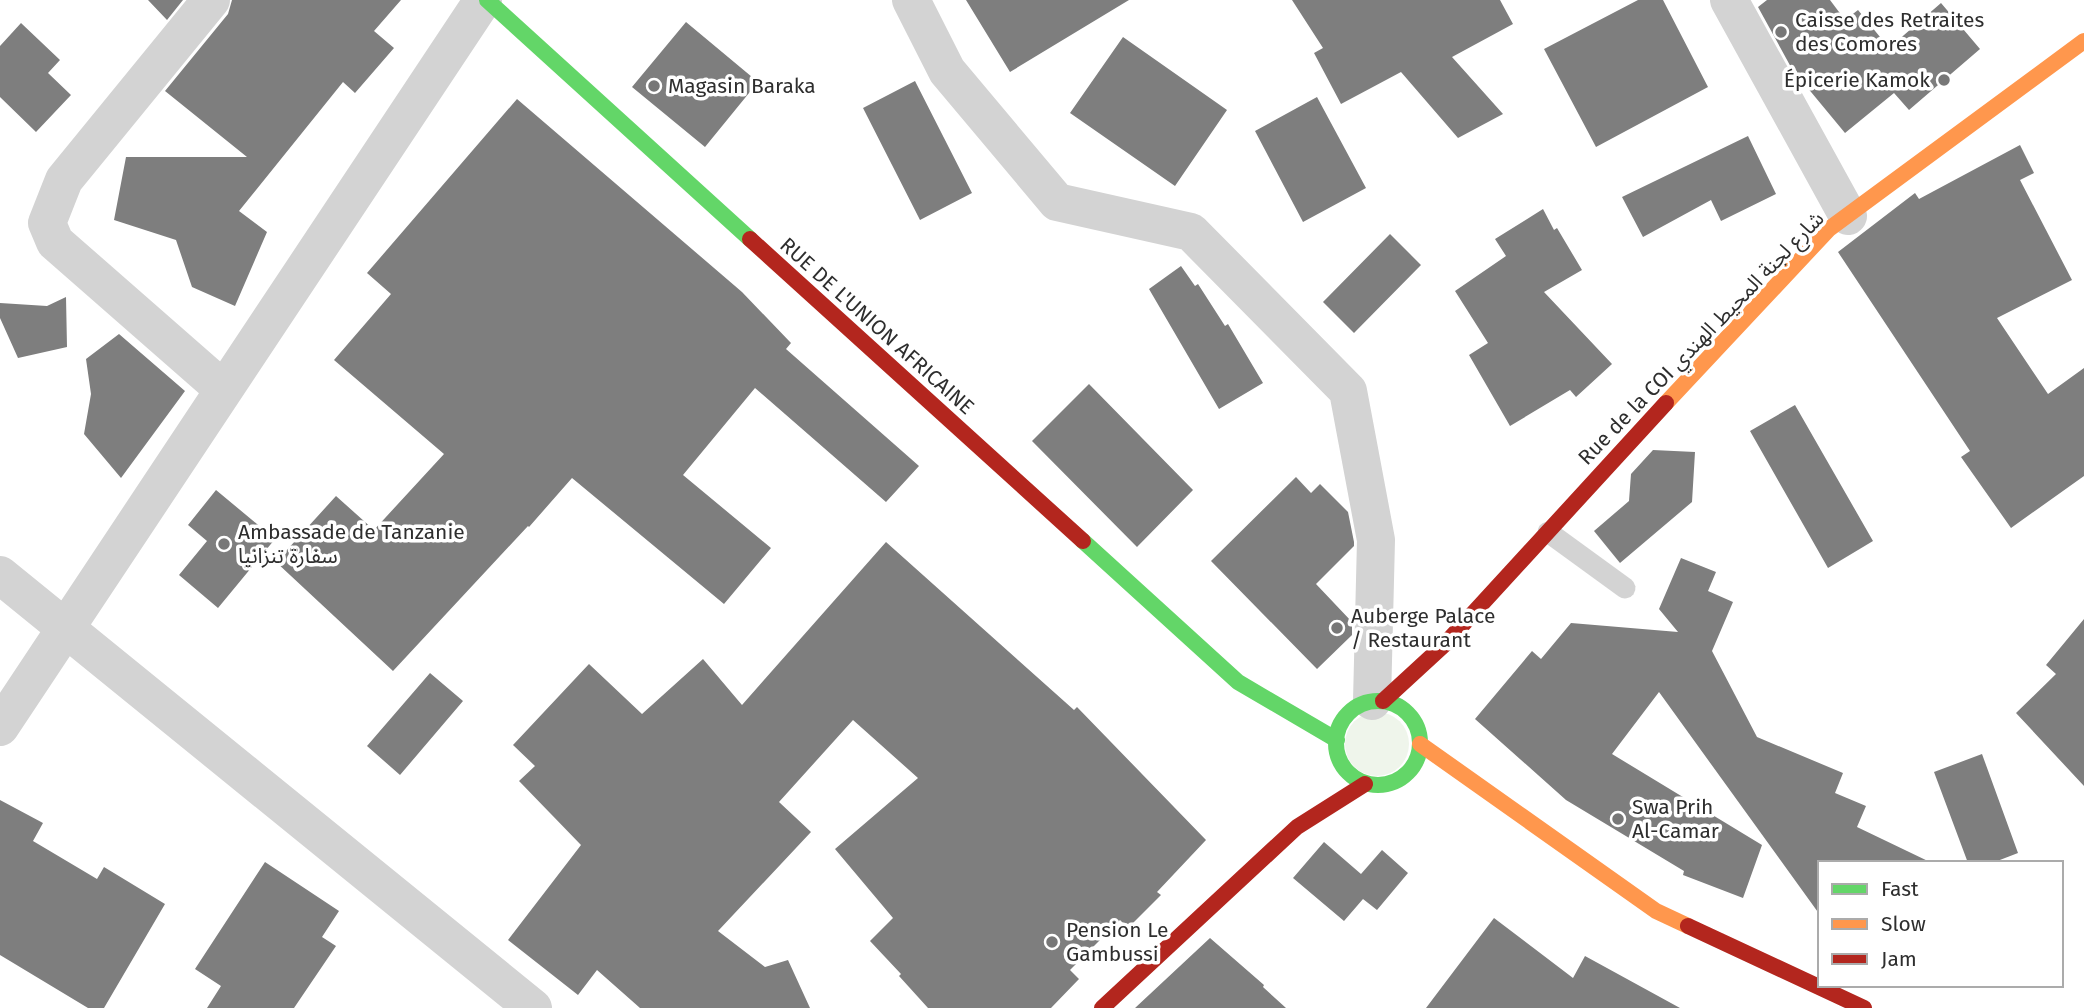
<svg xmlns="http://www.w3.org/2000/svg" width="2084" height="1008" font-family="'Fira Sans','Noto Sans Arabic',sans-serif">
	<rect width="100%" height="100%" fill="#fff"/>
	<!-- green -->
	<path fill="#eff5eb" d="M1345 744a32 32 0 1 1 64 0a32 32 0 1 1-64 0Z"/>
	<!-- building -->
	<path fill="#7e7e7e" d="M 148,0 L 183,0 L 167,20 Z
		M 232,0 L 401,0 L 374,31 L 394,48 L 355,93 L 343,82 L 239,211 L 267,232 L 235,306 L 192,287 L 176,240 L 114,220 L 126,157 L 247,157 L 165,91 L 228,14 Z
		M 966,0 L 1129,0 L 1010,72 Z
		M 1292,0 L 1500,0 L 1513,24 L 1452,57 L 1503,114 L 1458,138 L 1401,72 L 1341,104 L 1314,53 L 1323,48 Z
		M 1638,0 L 1663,0 L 1708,87 L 1596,147 L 1544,49 Z
		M 1767,0 L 1830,0 L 1845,20 L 1858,10 L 1889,48 L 1941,3 L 1980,49 L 1909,110 L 1894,93 L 1845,133 L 1792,69 L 1758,7 Z
		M 686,22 L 758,82 L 705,147 L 632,87 Z
		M 21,23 L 60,60 L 48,73 L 71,95 L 36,132 L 0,97 L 0,46 Z
		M 1123,37 L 1227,110 L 1175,186 L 1070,113 Z
		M 915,81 L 972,193 L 920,220 L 863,108 Z
		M 1317,97 L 1366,188 L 1303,222 L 1255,131 Z
		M 517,99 L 742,292 L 791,343 L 786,349 L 919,466 L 886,502 L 755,388 L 683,475 L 771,548 L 724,604 L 572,478 L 529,527 L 528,526 L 393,671 L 276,562 L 336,496 L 374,530 L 444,454 L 334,360 L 391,294 L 367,273 Z
		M 1748,136 L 1776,194 L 1721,221 L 1711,200 L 1643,237 L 1622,197 Z
		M 2020,145 L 2034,173 L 2020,180 L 2072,280 L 1997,318 L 2048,394 L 2084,368 L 2084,476 L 2011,528 L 1961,457 L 1970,451 L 1838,252 L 1915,193 L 1919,199 Z
		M 1543,209 L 1554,230 L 1557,228 L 1582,270 L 1544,292 L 1612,364 L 1576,397 L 1570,390 L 1510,426 L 1469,355 L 1488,343 L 1455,291 L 1506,256 L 1495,239 Z
		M 1390,234 L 1421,265 L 1354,333 L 1323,302 Z
		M 1181,266 L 1195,286 L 1198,284 L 1225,326 L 1228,324 L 1263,383 L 1219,409 L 1149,289 Z
		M 66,297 L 67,347 L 18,358 L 0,318 L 0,303 L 47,306 Z
		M 119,334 L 185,391 L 121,478 L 84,434 L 91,394 L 86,359 Z
		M 1089,384 L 1193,490 L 1137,547 L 1032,441 Z
		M 1795,405 L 1873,541 L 1828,568 L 1750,431 Z
		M 1653,450 L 1695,452 L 1692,502 L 1620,563 L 1594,531 L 1629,501 L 1631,474 Z
		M 1296,477 L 1311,493 L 1320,484 L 1348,512 L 1354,542 L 1354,546 L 1316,584 L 1352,622 L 1352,635 L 1317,669 L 1211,561 Z
		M 216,490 L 275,539 L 218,608 L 179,575 L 207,541 L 188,525 Z
		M 886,542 L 1074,710 L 1077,707 L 1206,840 L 1157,892 L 1161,895 L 1128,928 L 1120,920 L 1070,970 L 1079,979 L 1051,1008 L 928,1008 L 899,976 L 901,974 L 870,941 L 893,918 L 835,849 L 918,778 L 853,720 L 779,802 L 811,832 L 718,931 L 765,967 L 788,960 L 810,1008 L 640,1008 L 597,970 L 578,995 L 508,940 L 581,845 L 519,781 L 535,766 L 513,745 L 589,664 L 642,714 L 703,659 L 742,705 Z
		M 1681,558 L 1716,572 L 1708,591 L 1733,602 L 1712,651 L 1757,737 L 1843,773 L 1835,793 L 1866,806 L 1857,827 L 1932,863 L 1820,863 L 1820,915 L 1659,692 L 1612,754 L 1762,845 L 1743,898 L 1683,875 L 1684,871 L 1566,800 L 1475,719 L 1532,651 L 1541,659 L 1571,623 L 1678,632 L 1659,609 Z
		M 2084,619 L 2084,786 L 2016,713 L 2056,674 L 2046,665 Z
		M 430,673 L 463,701 L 400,775 L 367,746 Z
		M 1982,754 L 2018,853 L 1992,863 L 1968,863 L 1934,772 Z
		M 0,800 L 43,823 L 33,841 L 97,879 L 104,867 L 165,904 L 104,1008 L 88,1008 L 0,955 Z
		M 1324,842 L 1361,874 L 1382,850 L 1408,873 L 1377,910 L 1363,899 L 1344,921 L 1293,878 Z
		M 265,862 L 339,911 L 322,937 L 336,946 L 294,1008 L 207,1008 L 221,986 L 195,969 Z
		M 1494,918 L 1573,978 L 1585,956 L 1680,1008 L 1426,1008 Z
		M 1210,938 L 1264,985 L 1263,987 L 1286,1008 L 1135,1008 Z"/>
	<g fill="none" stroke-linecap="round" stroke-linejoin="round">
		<!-- lane -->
		<path stroke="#d3d3d3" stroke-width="21" d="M 1548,532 L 1625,588"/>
		<!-- street -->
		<path stroke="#d3d3d3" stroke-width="38" d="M 211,0 L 64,180 L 47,223 L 55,242 L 224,390
			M 911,0 L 947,71 L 1057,202 L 1191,232 L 1348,391 L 1376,540 L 1372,701
			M 1729,0 L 1848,216
			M 0,575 L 533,1008
			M 0,727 L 483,0"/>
		<!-- fast -->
		<path stroke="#63d668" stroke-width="16" d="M 487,0 L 750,239
			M 1083,541 L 1238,682 L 1337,740
			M1336 743a42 42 0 1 1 84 0a42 42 0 1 1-84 0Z"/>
		<!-- slow -->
		<path stroke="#ff974d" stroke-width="16" d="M 1666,403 L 1829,229 L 2084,41
			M 1420,744 L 1656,911 L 1688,926"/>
		<!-- jam -->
		<path stroke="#b3261e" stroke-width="16" d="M 750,239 L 1083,541
			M 1383,701 L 1445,644 L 1666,403
			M 1688,926 L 1864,1008
			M 1102,1008 L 1297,827 L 1365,784"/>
	</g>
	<!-- markers -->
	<g fill="#777" stroke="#fff" stroke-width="2.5">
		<circle cx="1781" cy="32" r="7"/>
		<circle cx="1944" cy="80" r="7"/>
		<circle cx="654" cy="86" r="7"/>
		<circle cx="224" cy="544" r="7"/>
		<circle cx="1337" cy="628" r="7"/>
		<circle cx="1618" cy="819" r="7"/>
		<circle cx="1052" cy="942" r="7"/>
	</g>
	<g text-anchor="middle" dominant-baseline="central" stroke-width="7" stroke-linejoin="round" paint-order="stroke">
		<!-- poi labels -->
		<g font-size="21" fill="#2e2e2e" stroke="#fff" text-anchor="start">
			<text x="1795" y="20">Caisse des Retraites<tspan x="1795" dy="24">des Comores</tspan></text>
			<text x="1930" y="80" text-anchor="end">Épicerie Kamok</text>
			<text x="668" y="86">Magasin Baraka</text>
			<text x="238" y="532">Ambassade de Tanzanie<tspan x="238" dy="24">سفارة تنزانيا</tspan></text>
			<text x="1351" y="616">Auberge Palace<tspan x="1351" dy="24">/ Restaurant</tspan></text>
			<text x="1632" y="807">Swa Prih<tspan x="1632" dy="24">Al-Camar</tspan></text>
			<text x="1066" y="930">Pension Le<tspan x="1066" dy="24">Gambussi</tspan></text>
		</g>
		<!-- street labels -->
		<g font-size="21" fill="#2e2e2e" stroke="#fff">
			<text transform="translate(877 326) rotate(42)">RUE DE L'UNION AFRICAINE</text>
			<text transform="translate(1701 338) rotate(-46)">Rue de la COI شارع لجنة المحيط الهندي</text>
		</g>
	</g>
	<!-- legend -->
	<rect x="1818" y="861" width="245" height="126" fill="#ffffff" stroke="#ababab" stroke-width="2"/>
	<rect x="1832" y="884" width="35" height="10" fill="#63d668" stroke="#ababab" stroke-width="2"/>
	<text x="1881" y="896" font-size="21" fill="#2e2e2e">Fast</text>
	<rect x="1832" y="919" width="35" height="10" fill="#ff974d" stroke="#ababab" stroke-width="2"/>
	<text x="1881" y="931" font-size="21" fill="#2e2e2e">Slow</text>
	<rect x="1832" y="954" width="35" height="10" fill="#b3261e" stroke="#ababab" stroke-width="2"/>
	<text x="1881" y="966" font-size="21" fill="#2e2e2e">Jam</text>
</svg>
